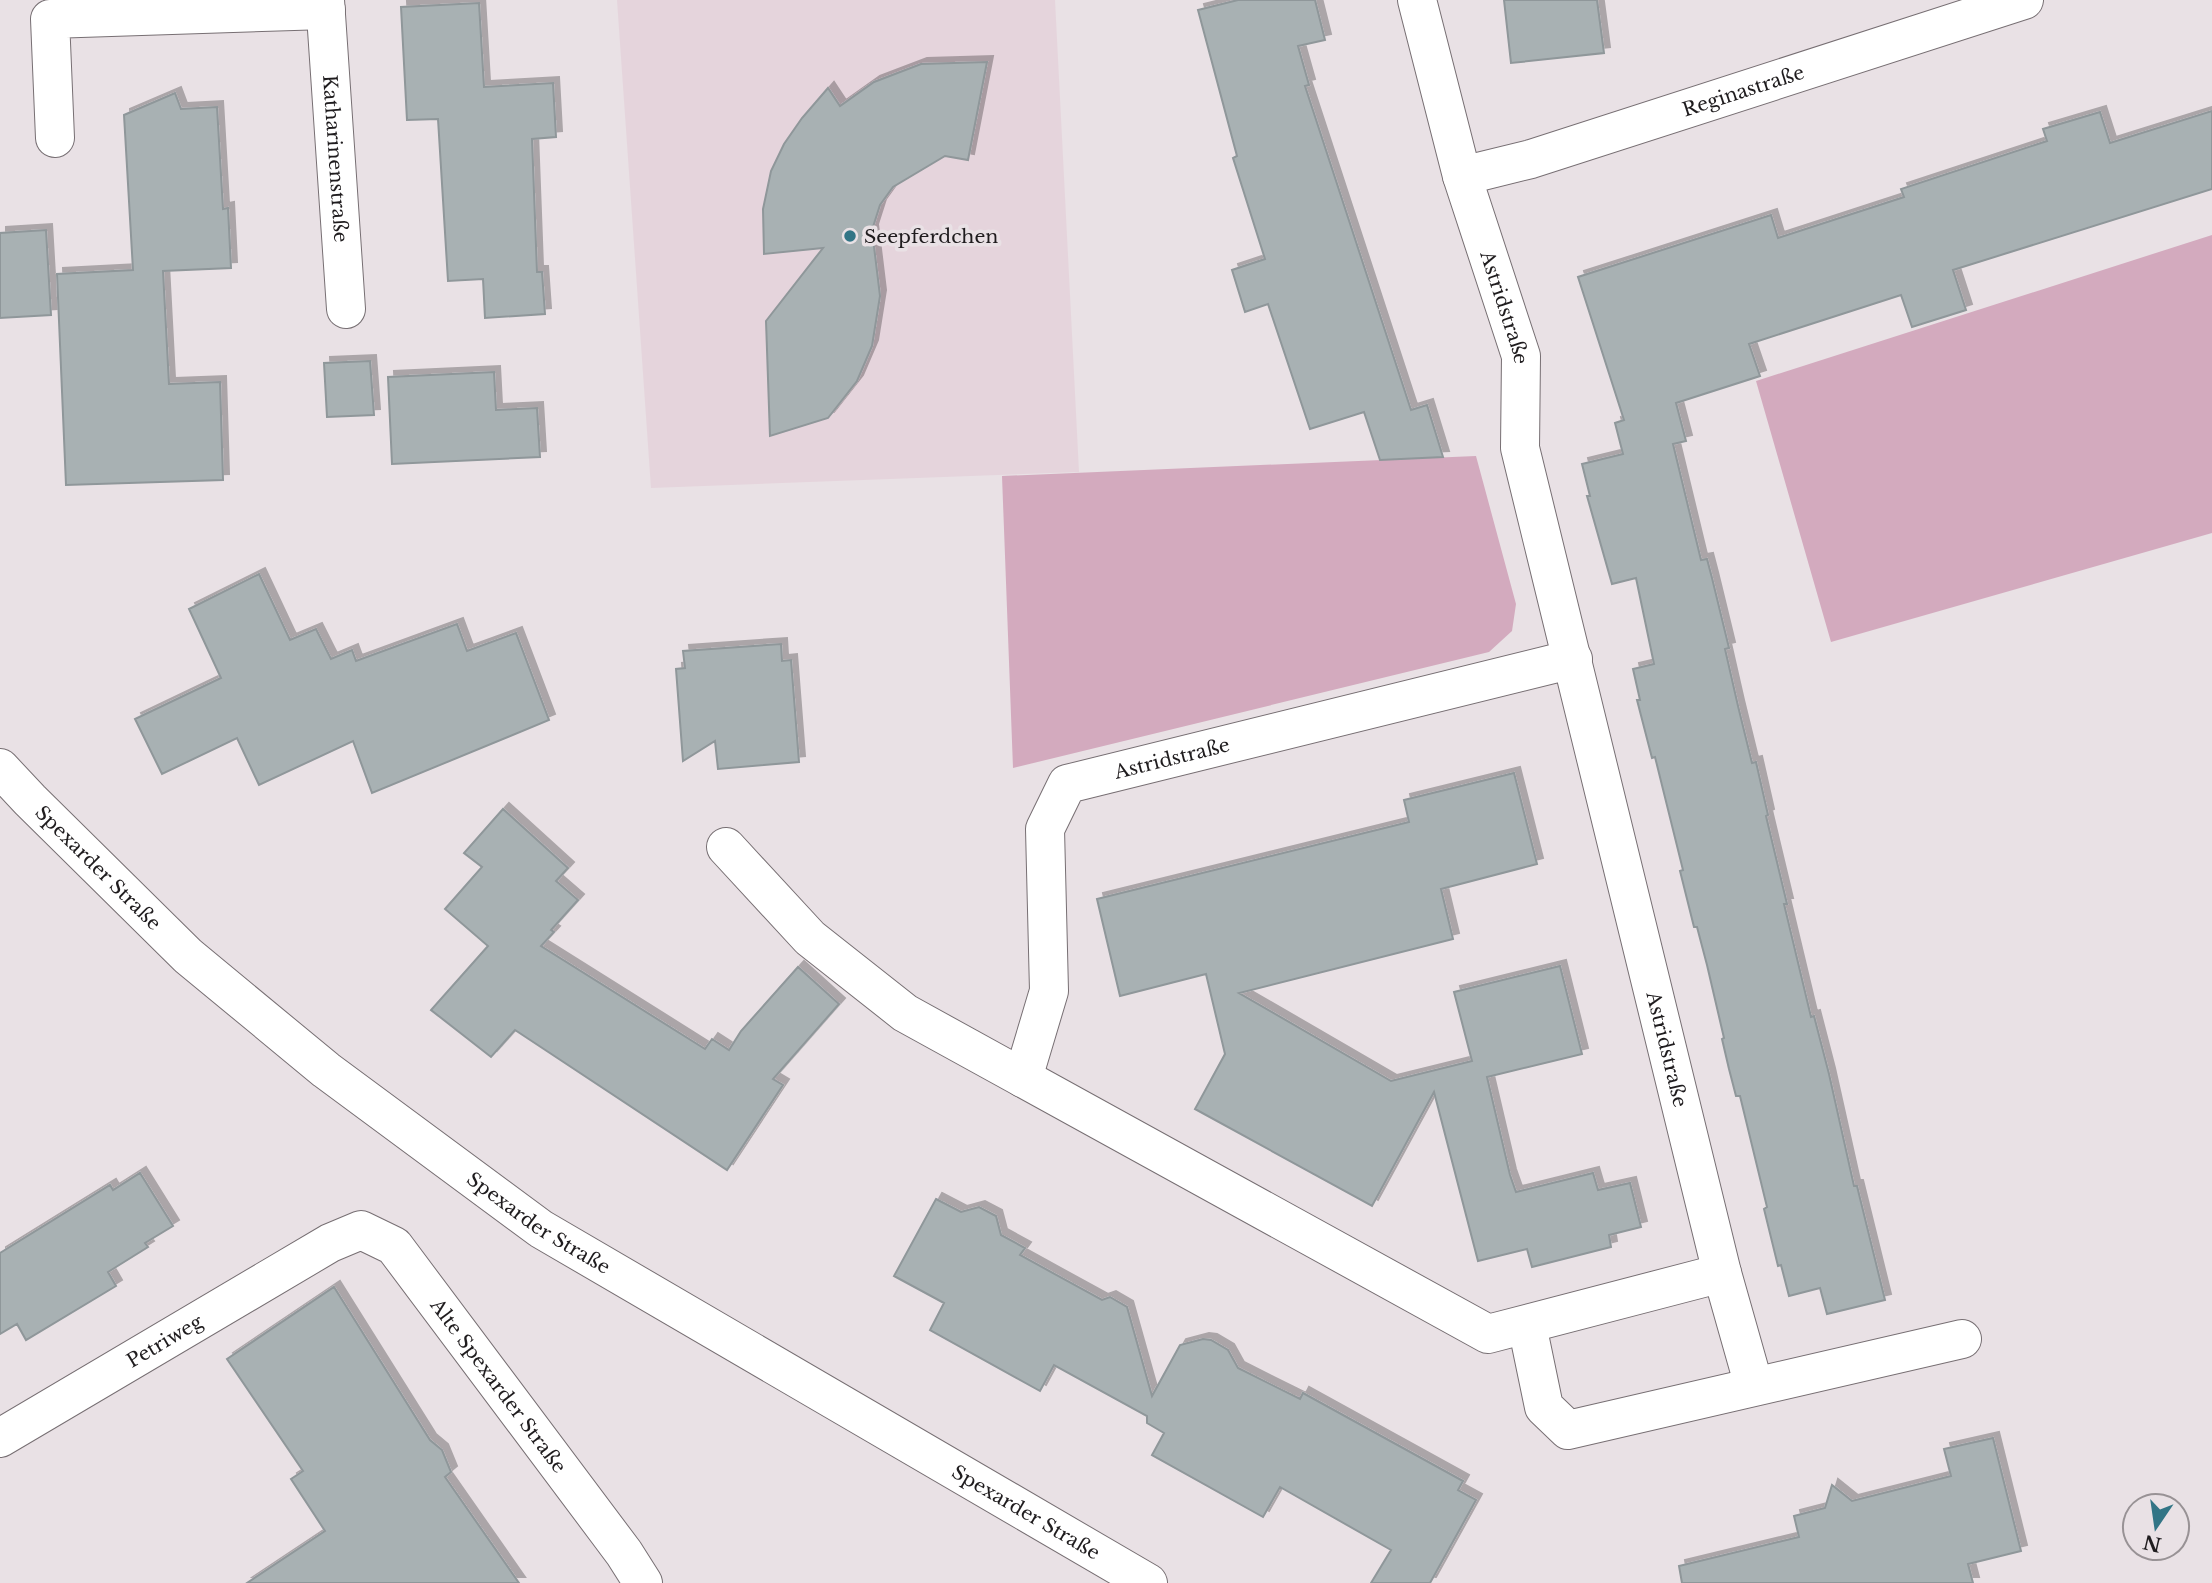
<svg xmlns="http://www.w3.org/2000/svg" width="2212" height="1583" font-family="'Libre Baskerville',serif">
	<defs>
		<filter id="shadow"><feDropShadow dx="6" dy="-6" stdDeviation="0" flood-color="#0004"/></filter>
	</defs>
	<rect width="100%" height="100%" fill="#e9e1e5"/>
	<!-- built -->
	<path fill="#e5d4dc" d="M 617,0 L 1055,0 L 1079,472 L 651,488 Z"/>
	<!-- green -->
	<path fill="#d3aabe" d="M 2212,235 L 2212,533 L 1831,642 L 1756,381 Z
		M 1476,456 L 1516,604 L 1512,631 L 1489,652 L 1013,768 L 1002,476 Z"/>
	<!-- building -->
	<path fill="#a8b1b3" stroke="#8f979a" stroke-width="2" filter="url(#shadow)" d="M 1238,0 L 1315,0 L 1325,40 L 1298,46 L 1309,85 L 1305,86 L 1411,410 L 1427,405 L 1443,457 L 1380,460 L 1364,412 L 1310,429 L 1268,304 L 1245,312 L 1232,270 L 1265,259 L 1233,158 L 1237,156 L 1198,10 Z
		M 1504,0 L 1597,0 L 1604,53 L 1511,63 Z
		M 479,3 L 484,87 L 553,83 L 556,137 L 532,139 L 537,272 L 542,272 L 545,314 L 485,318 L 483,279 L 448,281 L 438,119 L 407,120 L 401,7 Z
		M 987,62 L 968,160 L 945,156 L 893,187 L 880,205 L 872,230 L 880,296 L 872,346 L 857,381 L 828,418 L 770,436 L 766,321 L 823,248 L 764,254 L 763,209 L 771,171 L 784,144 L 802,118 L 828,88 L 840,106 L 874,82 L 921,64 Z
		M 175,93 L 181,109 L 217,107 L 223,209 L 228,208 L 231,268 L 163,271 L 169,384 L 220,382 L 223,480 L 66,485 L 57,274 L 133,270 L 124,115 Z
		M 2212,111 L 2212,189 L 1953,270 L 1966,310 L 1912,327 L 1901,295 L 1749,344 L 1760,376 L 1676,403 L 1686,441 L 1673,444 L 1701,560 L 1707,559 L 1712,578 L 1729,648 L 1725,649 L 1738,706 L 1752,763 L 1756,762 L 1768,815 L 1766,816 L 1787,904 L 1784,904 L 1811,1017 L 1814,1016 L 1829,1074 L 1854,1186 L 1857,1186 L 1885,1300 L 1827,1314 L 1820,1288 L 1789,1296 L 1781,1265 L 1778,1266 L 1764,1209 L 1767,1207 L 1740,1096 L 1736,1096 L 1729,1069 L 1722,1039 L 1724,1038 L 1707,965 L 1697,927 L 1694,927 L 1680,871 L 1683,870 L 1655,757 L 1652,758 L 1637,700 L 1640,700 L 1633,669 L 1654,664 L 1636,578 L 1612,584 L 1587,496 L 1590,496 L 1582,464 L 1623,454 L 1615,423 L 1624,420 L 1578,277 L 1771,215 L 1778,238 L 1904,197 L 1901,189 L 2047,141 L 2043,129 L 2100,112 L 2110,143 Z
		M 46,230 L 51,315 L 0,318 L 0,233 Z
		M 370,361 L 374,415 L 327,417 L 324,363 Z
		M 494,372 L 496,410 L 537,408 L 540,457 L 392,464 L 388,377 Z
		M 259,574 L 290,640 L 316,629 L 331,659 L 352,650 L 356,661 L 457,624 L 467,651 L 516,633 L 549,720 L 372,793 L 353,741 L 259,785 L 237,738 L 162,774 L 135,719 L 221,678 L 189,609 Z
		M 781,644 L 782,661 L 791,660 L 799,762 L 718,769 L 715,741 L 683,761 L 676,669 L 685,668 L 683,651 Z
		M 1514,773 L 1537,864 L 1441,889 L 1453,939 L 1239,993 L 1391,1081 L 1472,1061 L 1454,992 L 1560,966 L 1582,1054 L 1487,1077 L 1510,1175 L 1516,1192 L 1593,1173 L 1598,1190 L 1630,1183 L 1641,1227 L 1609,1235 L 1611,1247 L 1532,1267 L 1527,1249 L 1478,1261 L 1434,1092 L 1372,1206 L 1195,1109 L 1225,1054 L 1206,974 L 1120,996 L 1097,899 L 1409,822 L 1404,800 Z
		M 503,809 L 568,868 L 556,881 L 578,900 L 551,930 L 554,932 L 541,946 L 705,1049 L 712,1039 L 729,1050 L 741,1031 L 798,967 L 839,1004 L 773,1079 L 783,1085 L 727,1170 L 515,1030 L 491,1057 L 431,1010 L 488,946 L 445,909 L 482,867 L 464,853 Z
		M 140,1173 L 173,1226 L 145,1243 L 148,1247 L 108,1272 L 116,1286 L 26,1340 L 17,1324 L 0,1334 L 0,1253 L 110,1185 L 113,1190 Z
		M 936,1199 L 961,1212 L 979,1207 L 996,1216 L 1001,1235 L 1025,1248 L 1020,1255 L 1102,1300 L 1110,1297 L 1127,1307 L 1152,1396 L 1180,1345 L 1203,1339 L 1211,1340 L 1228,1350 L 1238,1368 L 1300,1399 L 1303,1393 L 1463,1481 L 1458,1490 L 1476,1500 L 1430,1583 L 1371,1583 L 1391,1550 L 1280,1487 L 1263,1517 L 1152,1455 L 1164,1433 L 1147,1423 L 1147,1416 L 1054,1365 L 1040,1391 L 930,1330 L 944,1303 L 894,1276 Z
		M 334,1287 L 430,1440 L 442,1450 L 451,1472 L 445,1477 L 519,1583 L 247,1583 L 325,1531 L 291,1479 L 303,1471 L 227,1359 Z
		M 1993,1438 L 2021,1551 L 1968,1564 L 1973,1583 L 1682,1583 L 1679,1566 L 1799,1537 L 1794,1516 L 1825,1508 L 1832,1485 L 1852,1501 L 1951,1476 L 1944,1449 Z"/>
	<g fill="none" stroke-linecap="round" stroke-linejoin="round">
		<!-- street casing -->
		<g stroke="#776f73" stroke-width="40">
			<g id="street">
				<path id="s1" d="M 325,0 L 346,309"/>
				<path id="s2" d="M 1417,0 L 1462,176 L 1521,356 L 1520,448 L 1722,1273 L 1754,1386"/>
				<path d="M 55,138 L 50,19 L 326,10"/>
				<path id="s3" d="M 1462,176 L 1531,159 L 2024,0"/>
				<path d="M 726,847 L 810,938 L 905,1013 L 1488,1334 L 1722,1273"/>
				<path id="s4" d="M 1023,1078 L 1049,991 L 1045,829 L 1067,784 L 1573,659"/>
				<path d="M 1527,1325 L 1544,1407 L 1568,1430 L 1962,1339"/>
				<path id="s5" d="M 0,1438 L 330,1243 L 361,1230 L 394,1246 L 624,1553 L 643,1583"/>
			</g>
		</g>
		<!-- secondary casing -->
		<g stroke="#776f73" stroke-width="40">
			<g id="secondary">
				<path id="s6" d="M 0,768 L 30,800 L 188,956 L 326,1070 L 541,1229 L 1148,1583"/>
			</g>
		</g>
		<!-- street -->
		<use href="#street" stroke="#fff" stroke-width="38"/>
		<!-- secondary -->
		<use href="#secondary" stroke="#fff" stroke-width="38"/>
	</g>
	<!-- markers -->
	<circle fill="#327586" stroke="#e9e1e5" stroke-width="2.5" cx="850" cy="236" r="7"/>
	<g text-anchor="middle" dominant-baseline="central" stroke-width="7" stroke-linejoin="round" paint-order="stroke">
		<!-- street labels -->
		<g font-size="19" fill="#1f1c1e" stroke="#e9e1e5">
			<text stroke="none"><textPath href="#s3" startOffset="294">Reginastraße</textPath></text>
			<text stroke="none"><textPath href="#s1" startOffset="159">Katharinenstraße</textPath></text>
			<text stroke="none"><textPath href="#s2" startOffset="320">Astridstraße</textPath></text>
			<text stroke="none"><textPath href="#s4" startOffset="411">Astridstraße</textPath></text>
			<text stroke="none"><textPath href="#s6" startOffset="140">Spexarder Straße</textPath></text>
			<text stroke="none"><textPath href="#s2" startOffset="1082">Astridstraße</textPath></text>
			<text stroke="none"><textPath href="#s6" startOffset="707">Spexarder Straße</textPath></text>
			<text stroke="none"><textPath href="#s5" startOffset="191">Petriweg</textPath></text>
			<text stroke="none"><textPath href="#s5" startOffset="628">Alte Spexarder Straße</textPath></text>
			<text stroke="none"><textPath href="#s6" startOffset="1274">Spexarder Straße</textPath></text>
		</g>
		<!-- poi labels -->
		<g font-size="19" fill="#1f1c1e" stroke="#e9e1e5" text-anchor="start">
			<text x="864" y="236">Seepferdchen</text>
		</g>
	</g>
	<!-- north arrow -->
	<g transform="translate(2156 1527) rotate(193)"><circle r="33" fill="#e9e1e5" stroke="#989295" stroke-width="2"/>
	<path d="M0-5L12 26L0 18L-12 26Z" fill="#327586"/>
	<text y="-10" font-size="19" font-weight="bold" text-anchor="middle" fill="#1f1c1e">N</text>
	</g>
</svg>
